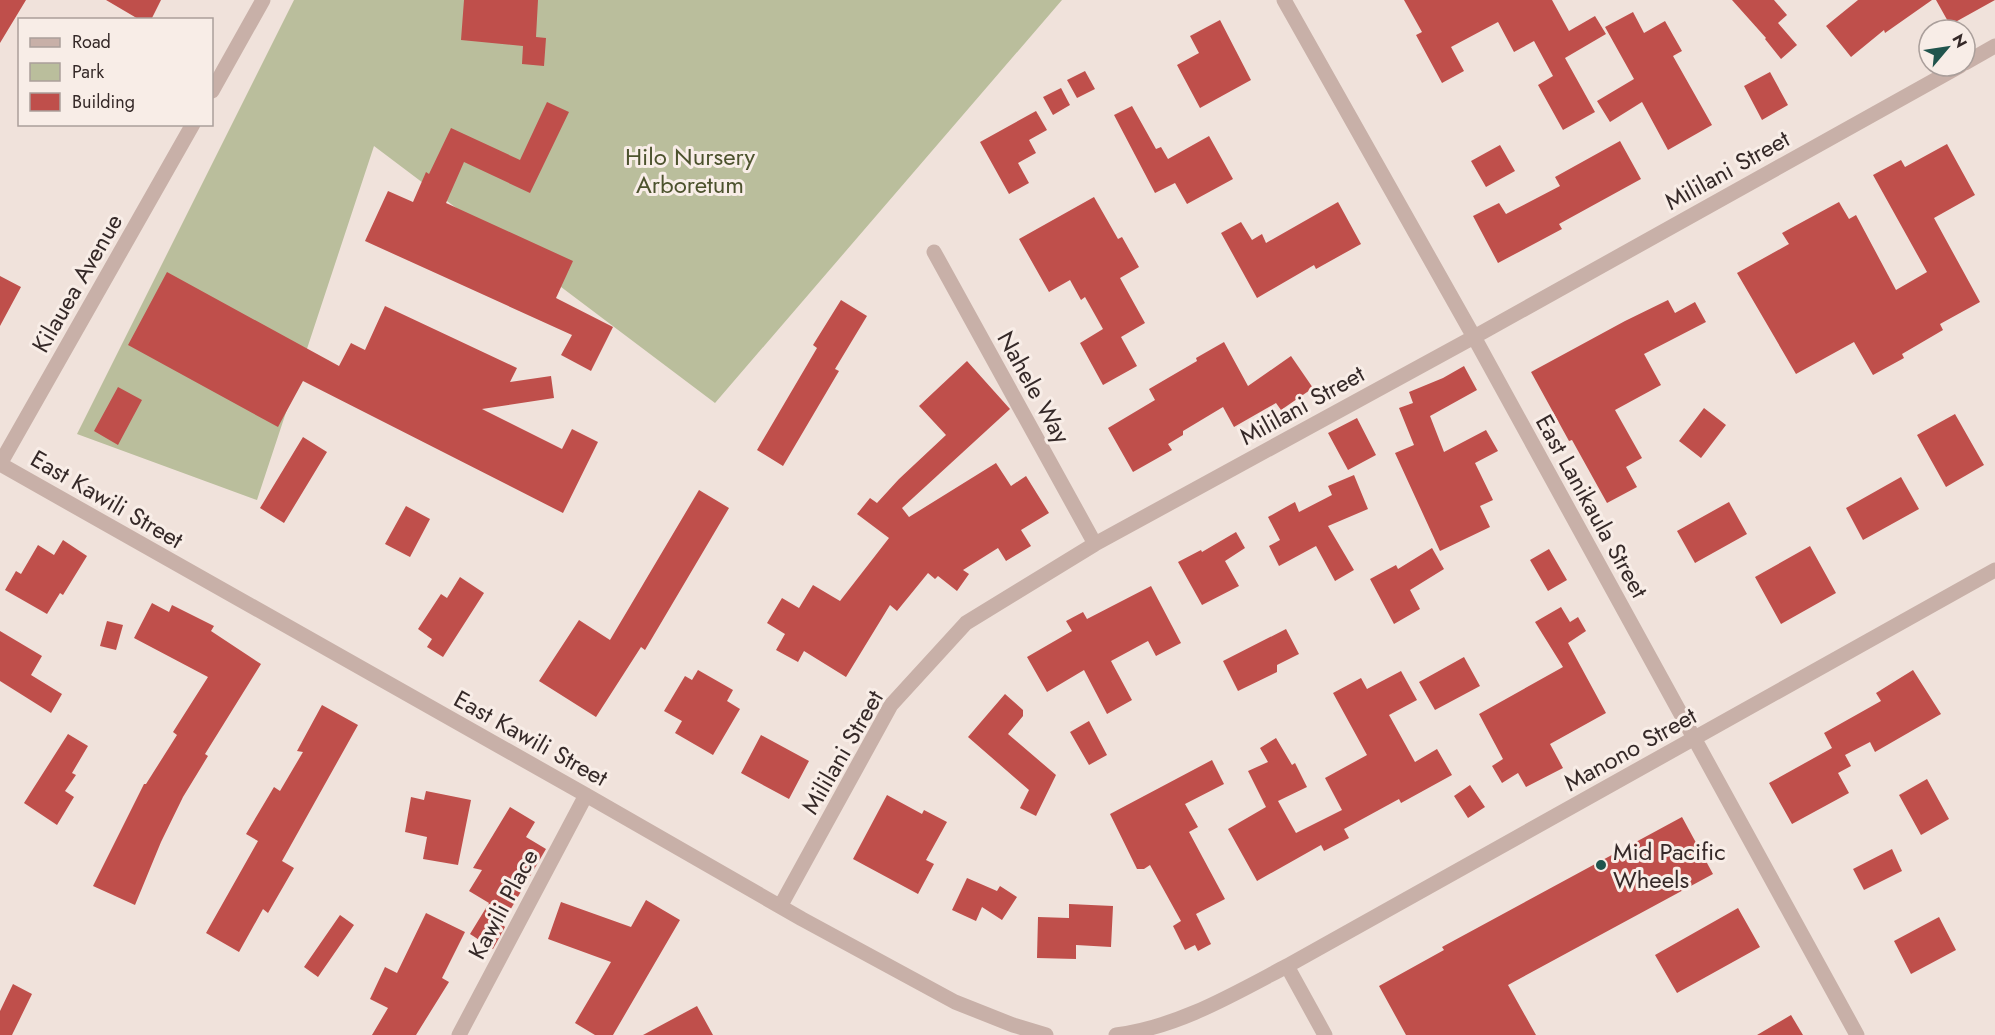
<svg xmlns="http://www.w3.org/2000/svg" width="1995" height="1035" font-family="Jost,sans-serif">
	<rect width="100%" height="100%" fill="#f0e2db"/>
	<!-- green -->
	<path fill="#babe9c" d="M 294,0 L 1062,0 L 715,403 L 374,146 L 257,500 L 77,434 Z"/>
	<!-- building -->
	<path fill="#bf4f4b" d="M 0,0 L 26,0 L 0,43 Z
		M 106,0 L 161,0 L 151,20 L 140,20 Z
		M 464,0 L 538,0 L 536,37 L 546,38 L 544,66 L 522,64 L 523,46 L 461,40 Z
		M 1404,0 L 1552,0 L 1569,31 L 1595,16 L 1606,34 L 1565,58 L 1595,112 L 1563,130 L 1538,85 L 1553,76 L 1534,41 L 1514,52 L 1498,22 L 1451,47 L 1464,71 L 1442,83 L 1416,35 L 1422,32 Z
		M 1732,0 L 1774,0 L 1787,15 L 1778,23 L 1797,45 L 1781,59 L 1765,39 L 1766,38 Z
		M 1858,0 L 1932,0 L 1885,33 L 1884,30 L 1851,57 L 1826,26 Z
		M 1936,0 L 1995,0 L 1950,25 Z
		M 1633,12 L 1644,33 L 1665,21 L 1682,51 L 1673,56 L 1712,125 L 1668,150 L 1642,102 L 1610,122 L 1597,101 L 1634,79 L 1605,27 Z
		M 1220,20 L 1251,80 L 1200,108 L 1177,65 L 1199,53 L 1190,36 Z
		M 1085,71 L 1095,89 L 1077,98 L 1067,80 Z
		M 1770,72 L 1788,105 L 1762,120 L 1744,86 Z
		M 1061,88 L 1070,105 L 1053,115 L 1043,97 Z
		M 547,102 L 569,112 L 530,193 L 464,162 L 446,203 L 573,261 L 556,298 L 613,327 L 591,371 L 561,355 L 572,335 L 365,241 L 388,191 L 413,202 L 426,172 L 429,174 L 451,128 L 520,160 Z
		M 1132,106 L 1156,149 L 1161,147 L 1168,159 L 1209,136 L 1233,179 L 1187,204 L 1175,183 L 1155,193 L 1114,115 Z
		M 1036,111 L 1047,130 L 1029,140 L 1036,153 L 1018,163 L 1029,183 L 1009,194 L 980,142 Z
		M 1620,141 L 1641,179 L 1559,224 L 1562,229 L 1498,263 L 1473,216 L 1499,203 L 1506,214 L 1560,186 L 1555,177 Z
		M 1947,144 L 1975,195 L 1934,218 L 1980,302 L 1940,324 L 1943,330 L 1902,354 L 1904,358 L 1873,375 L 1854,342 L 1796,374 L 1737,273 L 1789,244 L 1782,233 L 1839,202 L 1849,219 L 1856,215 L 1896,290 L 1927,272 L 1873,175 L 1901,160 L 1905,167 Z
		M 1500,145 L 1515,171 L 1486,187 L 1471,161 Z
		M 1094,197 L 1118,239 L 1122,237 L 1139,267 L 1120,278 L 1145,323 L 1121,337 L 1137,366 L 1103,385 L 1080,343 L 1103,329 L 1085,297 L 1081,300 L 1070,280 L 1049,292 L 1019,239 Z
		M 1338,202 L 1361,244 L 1316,269 L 1314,265 L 1257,298 L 1221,233 L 1241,222 L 1252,240 L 1262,234 L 1266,243 Z
		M 167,272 L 339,366 L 351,343 L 365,350 L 385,306 L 517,368 L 510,382 L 551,376 L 554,398 L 482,409 L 562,449 L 572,429 L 598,442 L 563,513 L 303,381 L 278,427 L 128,345 Z
		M 0,276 L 21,287 L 0,326 Z
		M 841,300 L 867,316 L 835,369 L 839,371 L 783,466 L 757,450 L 817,348 L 813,345 Z
		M 1668,300 L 1675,313 L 1695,302 L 1706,322 L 1644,354 L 1661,385 L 1615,410 L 1642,458 L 1626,467 L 1637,487 L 1607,503 L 1572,440 L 1569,441 L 1531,372 L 1625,321 Z
		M 1224,342 L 1248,386 L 1291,356 L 1313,388 L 1281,410 L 1276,403 L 1234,427 L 1223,407 L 1183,431 L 1183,435 L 1168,444 L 1172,450 L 1133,472 L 1108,428 L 1155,400 L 1149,389 L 1197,361 L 1196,358 Z
		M 967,361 L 1010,409 L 902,508 L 909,517 L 996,463 L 1011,486 L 1026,476 L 1049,513 L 1021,530 L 1031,546 L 1006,561 L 998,548 L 963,570 L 969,574 L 957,591 L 938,576 L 935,579 L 928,573 L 897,611 L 890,605 L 846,677 L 804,651 L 798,662 L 776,650 L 785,634 L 767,623 L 782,598 L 799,608 L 813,585 L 840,601 L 889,538 L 857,514 L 870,498 L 877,503 L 899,479 L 946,435 L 919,406 Z
		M 1464,366 L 1477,390 L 1430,416 L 1444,452 L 1486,430 L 1498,451 L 1475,463 L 1493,500 L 1480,506 L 1490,527 L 1440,551 L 1395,453 L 1414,445 L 1399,408 L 1413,403 L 1409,392 L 1443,378 Z
		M 118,387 L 142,400 L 118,445 L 94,431 Z
		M 1704,408 L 1726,425 L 1701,458 L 1679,441 Z
		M 1955,414 L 1984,465 L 1946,487 L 1917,435 Z
		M 1357,418 L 1376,455 L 1348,470 L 1328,433 Z
		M 303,437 L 327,452 L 284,523 L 260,508 Z
		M 1354,475 L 1368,509 L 1328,526 L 1354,570 L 1335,581 L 1316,546 L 1279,566 L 1269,546 L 1280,540 L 1268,517 L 1295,502 L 1299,512 L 1332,495 L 1328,486 Z
		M 1901,477 L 1919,509 L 1863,540 L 1846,508 Z
		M 699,490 L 729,508 L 645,650 L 641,647 L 596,717 L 539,681 L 579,620 L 610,640 Z
		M 1729,502 L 1747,534 L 1695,563 L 1677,531 Z
		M 406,506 L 430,519 L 410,557 L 385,544 Z
		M 1236,532 L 1245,548 L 1225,561 L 1239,586 L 1202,605 L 1178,562 L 1201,550 L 1202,552 Z
		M 63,540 L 87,556 L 63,595 L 60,593 L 47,614 L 5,590 L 16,571 L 21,574 L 38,545 L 54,555 Z
		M 1810,546 L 1836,593 L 1781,624 L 1755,577 Z
		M 1432,548 L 1444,569 L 1410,590 L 1420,609 L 1394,624 L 1370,579 L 1396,565 L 1398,569 Z
		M 1549,549 L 1567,580 L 1548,591 L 1530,560 Z
		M 460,577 L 484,593 L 443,657 L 427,647 L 432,639 L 418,629 L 441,594 L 447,598 Z
		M 1151,586 L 1181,643 L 1156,656 L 1148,641 L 1111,661 L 1132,700 L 1107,714 L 1084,670 L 1047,692 L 1027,657 L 1072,631 L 1066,621 L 1083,612 L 1087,619 Z
		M 152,603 L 169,612 L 172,605 L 214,626 L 211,631 L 261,664 L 205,754 L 208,756 L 183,797 L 161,842 L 135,905 L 93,886 L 144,784 L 146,784 L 177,735 L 173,732 L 208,677 L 134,638 Z
		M 1561,607 L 1570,622 L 1578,617 L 1586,631 L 1568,643 L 1606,713 L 1550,744 L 1563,768 L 1526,787 L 1518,773 L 1502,783 L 1492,766 L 1503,759 L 1479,714 L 1563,667 L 1535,622 Z
		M 107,621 L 123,625 L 116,650 L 100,646 Z
		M 1286,629 L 1299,654 L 1277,665 L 1277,672 L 1238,691 L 1223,661 Z
		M 0,631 L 42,656 L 31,675 L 62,694 L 51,713 L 0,681 Z
		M 1464,657 L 1480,686 L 1435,710 L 1419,682 Z
		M 698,670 L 733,690 L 727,701 L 740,709 L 713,755 L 675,733 L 682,721 L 664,711 L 685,676 L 692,680 Z
		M 1913,670 L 1941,714 L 1875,752 L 1870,742 L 1845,755 L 1851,766 L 1838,773 L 1849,793 L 1792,824 L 1769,783 L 1832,748 L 1824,733 L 1881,701 L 1876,693 Z
		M 1401,671 L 1417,700 L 1389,715 L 1415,762 L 1437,749 L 1452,775 L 1401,803 L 1399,799 L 1344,829 L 1349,838 L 1324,851 L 1321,845 L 1257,881 L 1228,829 L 1266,807 L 1248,771 L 1268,762 L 1260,748 L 1276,738 L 1292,765 L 1295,763 L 1307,787 L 1278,801 L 1296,833 L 1342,810 L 1325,778 L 1367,755 L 1333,693 L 1361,678 L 1367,689 Z
		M 1005,694 L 1023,710 L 1023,716 L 1008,734 L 1056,775 L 1036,816 L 1020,808 L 1029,790 L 968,737 Z
		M 322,705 L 358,725 L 282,861 L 294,868 L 268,913 L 263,909 L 239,952 L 206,933 L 258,841 L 246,834 L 274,787 L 280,791 L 303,752 L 297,751 Z
		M 1089,721 L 1107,755 L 1089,765 L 1070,732 Z
		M 68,734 L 88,746 L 72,773 L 76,775 L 65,791 L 74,797 L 57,825 L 24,803 Z
		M 761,735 L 809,761 L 789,799 L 741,773 Z
		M 1212,760 L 1224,784 L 1185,804 L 1198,827 L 1189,832 L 1225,899 L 1196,914 L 1211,944 L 1198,951 L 1195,945 L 1185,950 L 1173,926 L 1181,921 L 1150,865 L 1144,869 L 1137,869 L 1110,814 Z
		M 1927,779 L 1949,819 L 1921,835 L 1899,795 Z
		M 1470,785 L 1485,807 L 1468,818 L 1454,796 Z
		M 426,791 L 471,800 L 458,865 L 423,859 L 427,837 L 405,832 L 411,797 L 424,800 Z
		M 887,795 L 922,814 L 924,810 L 947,822 L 926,860 L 934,864 L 918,894 L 853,859 Z
		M 510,807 L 535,822 L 526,837 L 546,849 L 502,924 L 505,927 L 493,949 L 470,934 L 489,903 L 469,891 L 482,870 L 473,868 Z
		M 1682,817 L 1713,874 L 1508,985 L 1536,1035 L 1406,1035 L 1379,986 L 1444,950 L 1442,947 Z
		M 1892,849 L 1902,871 L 1864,890 L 1853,869 Z
		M 967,878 L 997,891 L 1000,886 L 1017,897 L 1002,920 L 982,907 L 976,921 L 952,910 Z
		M 646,900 L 680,920 L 613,1035 L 595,1035 L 575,1023 L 611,962 L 548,939 L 561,902 L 631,927 Z
		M 1069,904 L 1113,906 L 1111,947 L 1076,945 L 1076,959 L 1037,958 L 1038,917 L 1069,918 Z
		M 1738,908 L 1760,947 L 1677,993 L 1655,955 Z
		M 426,913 L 465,932 L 442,978 L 449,982 L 416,1035 L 372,1035 L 388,1008 L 370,999 L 385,967 L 397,973 Z
		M 340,915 L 354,925 L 318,977 L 304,967 Z
		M 1939,917 L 1956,950 L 1911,974 L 1894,941 Z
		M 13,984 L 32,994 L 12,1035 L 0,1035 L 0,1011 Z
		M 697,1006 L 713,1035 L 643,1035 Z
		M 1791,1015 L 1803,1035 L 1757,1035 Z"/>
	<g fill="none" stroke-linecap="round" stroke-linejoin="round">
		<!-- minor -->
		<path stroke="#c8b0a8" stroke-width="15" d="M 1284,0 L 1474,337 L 1857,1035
			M 1965,63 L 1995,46
			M 212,91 L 263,0
			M 934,252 L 1095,544
			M 0,464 L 586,795 L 802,919 L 955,1002 L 1013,1025 L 1046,1035
			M 0,464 L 193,124
			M 781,905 L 891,705 L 966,623 L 1095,544 L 1474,337 L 1960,66
			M 1287,966 L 1325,1035
			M 459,1035 L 586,795
			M 1116,1035 C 1178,1027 1232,995 1287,966 L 1995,570"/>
	</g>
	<!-- markers -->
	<circle fill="#20544d" stroke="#f8ede7" stroke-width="2" cx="1601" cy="865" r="6"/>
	<g text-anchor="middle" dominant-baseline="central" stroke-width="6" stroke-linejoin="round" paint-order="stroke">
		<!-- park labels -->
		<g font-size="24" fill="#4c522d" stroke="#f8ede7">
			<text x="690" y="156">Hilo Nursery<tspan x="690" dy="28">Arboretum</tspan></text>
		</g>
		<!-- street labels -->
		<g font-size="24" fill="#352928" stroke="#f8ede7">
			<text transform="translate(1727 170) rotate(-29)">Mililani Street</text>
			<text transform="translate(77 283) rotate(-60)">Kilauea Avenue</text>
			<text transform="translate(1034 387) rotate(61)">Nahele Way</text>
			<text transform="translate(1302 405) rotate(-29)">Mililani Street</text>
			<text transform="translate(107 499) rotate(30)">East Kawili Street</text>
			<text transform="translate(1592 506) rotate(61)">East Lanikaula Street</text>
			<text transform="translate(531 738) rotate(29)">East Kawili Street</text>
			<text transform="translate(1630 749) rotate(-29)">Manono Street</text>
			<text transform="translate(842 752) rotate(-60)">Mililani Street</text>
			<text transform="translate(503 904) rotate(-62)">Kawili Place</text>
		</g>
		<!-- poi labels -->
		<g font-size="24" fill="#352928" stroke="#f8ede7" text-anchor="start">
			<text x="1613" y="851">Mid Pacific<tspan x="1613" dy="28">Wheels</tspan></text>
		</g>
	</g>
	<!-- legend -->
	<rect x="18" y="18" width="195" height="108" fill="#f8ede7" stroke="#aa9f9b" stroke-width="1.5"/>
	<rect x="30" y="38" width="30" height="9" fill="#c8b0a8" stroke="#aa9f9b" stroke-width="1.5"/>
	<text x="72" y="48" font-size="18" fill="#352928">Road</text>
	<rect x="30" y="63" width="30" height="18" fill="#babe9c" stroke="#aa9f9b" stroke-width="1.5"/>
	<text x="72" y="78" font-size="18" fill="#352928">Park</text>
	<rect x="30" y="93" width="30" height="18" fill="#bf4f4b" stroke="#aa9f9b" stroke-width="1.5"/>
	<text x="72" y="108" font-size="18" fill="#352928">Building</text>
	<!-- north arrow -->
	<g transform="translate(1947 48) rotate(61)"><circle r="28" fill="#f8ede7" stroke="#aa9f9b" stroke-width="1.5"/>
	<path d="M0-4.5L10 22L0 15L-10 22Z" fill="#20544d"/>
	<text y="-9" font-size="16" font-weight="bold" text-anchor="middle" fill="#352928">N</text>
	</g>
</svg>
